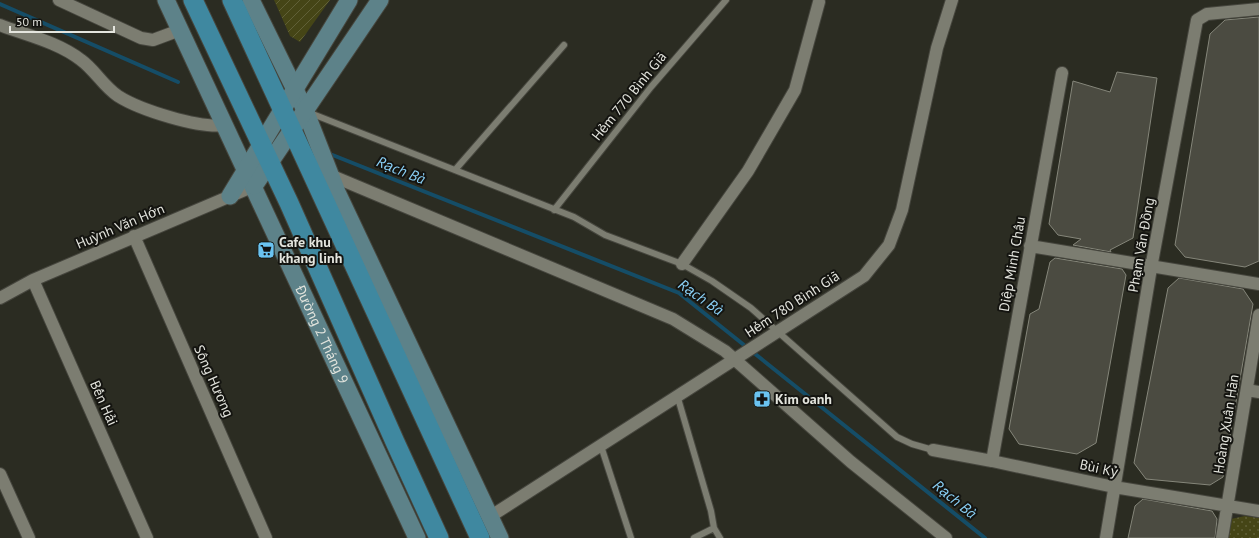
<svg xmlns="http://www.w3.org/2000/svg" width="1259" height="538" font-family="'PT Sans',sans-serif">
	<defs>
		<pattern id="park-dots" width="8" height="8" patternUnits="userSpaceOnUse"><rect width="8" height="8" fill="#454516"/><path d="M2 2h.1M6 6h.1" fill="none" stroke="#606037" stroke-width="1.8" stroke-linecap="round"/></pattern>
		<pattern id="garden-furrows" width="10" height="10" patternUnits="userSpaceOnUse"><rect width="10" height="10" fill="#454516"/><path d="M-1 1l2-2M0 10L10 0M9 11l2-2" fill="none" stroke="#606037"/></pattern>
	</defs>
	<rect width="100%" height="100%" fill="#2b2c22"/>
	<!-- park -->
	<path fill="url(#park-dots)" d="M 1245,516 L 1259,518 L 1259,538 L 1229,538 L 1231,519 Z"/>
	<!-- garden -->
	<path fill="url(#garden-furrows)" d="M 274,0 L 330,0 L 300,42 L 290,36 Z"/>
	<g fill="none" stroke-linecap="round" stroke-linejoin="round">
		<!-- stream -->
		<path stroke="#154d67" stroke-width="4" d="M 0,4 L 178,82
			M 330,154 L 679,293 L 985,538"/>
	</g>
	<!-- building -->
	<path fill="#4b4b41" stroke="#85867a" d="M 1259,17 L 1259,261 L 1245,267 L 1185,257 L 1175,245 L 1210,34 L 1225,20 Z
		M 1117,72 L 1157,78 L 1133,238 L 1110,250 L 1111,252 L 1073,245 L 1081,239 L 1058,235 L 1049,224 L 1073,81 L 1110,92 Z
		M 1055,258 L 1122,269 L 1126,275 L 1096,443 L 1077,454 L 1019,444 L 1009,429 L 1030,314 L 1039,309 L 1050,262 Z
		M 1179,278 L 1243,289 L 1253,304 L 1223,477 L 1210,485 L 1146,479 L 1134,463 L 1168,288 Z
		M 1143,499 L 1212,511 L 1217,519 L 1215,538 L 1128,538 L 1135,506 Z"/>
	<g fill="none" stroke-linecap="round" stroke-linejoin="round">
		<!-- service casing -->
		<g stroke="#46463e" stroke-width="8">
			<path id="service" d="M 310,113 L 574,217 L 605,235 L 682,264 L 712,281 L 751,308 L 897,437 L 912,444 L 933,450
				M 455,170 L 564,45
				M 554,210 L 651,87 L 726,0
				M 677,395 L 711,511 L 714,528 L 720,538
				M 601,446 L 631,538
				M 694,538 L 714,528"/>
		</g>
		<!-- minor casing -->
		<g stroke="#46463e" stroke-width="14">
			<path id="minor" d="M 59,0 L 141,38 L 153,40 L 180,30
				M 0,25 C 26,35 58,42 81,60 C 95,70 103,86 118,96 C 140,110 200,129 225,125
				M 330,175 L 673,319 L 725,351 L 851,462 L 946,538
				M 134,236 L 266,538
				M 1030,246 L 1259,284
				M 682,264 L 748,171 L 795,90 L 819,2
				M 33,280 L 147,538
				M 0,298 L 33,280 L 254,186
				M 1247,390 L 1259,392
				M 933,450 L 992,461 L 1114,487 L 1259,511
				M 992,461 L 1062,73
				M 0,474 L 29,538
				M 491,516 L 864,276 L 889,245 L 902,210 L 937,48 L 952,0
				M 1106,538 L 1151,268 L 1197,20 L 1207,14 L 1259,9
				M 1222,538 L 1259,315"/>
		</g>
		<!-- secondary casing -->
		<g stroke="#46463e" stroke-width="19">
			<g id="secondary">
				<path id="s1" d="M 166,0 L 417,538"/>
				<path d="M 251,0 L 305,110 L 337,192 L 500,538"/>
				<path d="M 254,186 L 380,0"/>
				<path d="M 230,196 L 349,0"/>
			</g>
		</g>
		<!-- primary casing -->
		<g stroke="#46463e" stroke-width="21">
			<path id="primary" d="M 193,0 L 289,203 L 395,442 L 439,538
				M 232,0 L 480,538"/>
		</g>
		<!-- service -->
		<use href="#service" stroke="#7c7d71" stroke-width="6"/>
		<!-- minor -->
		<use href="#minor" stroke="#7c7d71" stroke-width="12"/>
		<!-- secondary -->
		<use href="#secondary" stroke="#5d8289" stroke-width="17"/>
		<!-- primary -->
		<use href="#primary" stroke="#3f88a0" stroke-width="19"/>
	</g>
	<!-- icons -->
	<defs>
		<g id="supermarket-square" transform="scale(0.9)"><rect x="-9" y="-9" width="18" height="18" rx="4" fill="#6ac3f1" stroke="#141410"/><path d="M-6-5.5h2.5l.6 2H6L4.5 2H-2.5L-4.4-4H-6ZM-1.5 3.2a1.3 1.3 0 1 0 .1 0ZM3 3.2a1.3 1.3 0 1 0 .1 0Z" fill="#111"/></g>
		<g id="pharmacy-square" transform="scale(0.9)"><rect x="-9" y="-9" width="18" height="18" rx="4" fill="#6ac3f1" stroke="#141410"/><path d="M-2-6h4v4h4v4h-4v4h-4v-4h-4v-4h4Z" fill="#111"/></g>
	</defs>
	<g fill-rule="evenodd">
		<use href="#supermarket-square" x="266" y="250"/>
		<use href="#pharmacy-square" x="762" y="399"/>
	</g>
	<g text-anchor="middle" dominant-baseline="central" stroke-width="4" stroke-linejoin="round" paint-order="stroke">
		<!-- street labels -->
		<g font-size="14" fill="#e4e5de" stroke="#141410">
			<text transform="translate(629 96) rotate(-51)">Hẻm 770 Bình Giã</text>
			<text transform="translate(120 226) rotate(-23)">Huỳnh Văn Hớn</text>
			<text transform="translate(1141 245) rotate(-80)">Phạm Văn Đồng</text>
			<text transform="translate(1012 264) rotate(-80)">Diệp Minh Châu</text>
			<text transform="translate(792 304) rotate(-33)">Hẻm 780 Bình Giã</text>
			<text stroke="none"><textPath href="#s1" startOffset="369">Đường 2 Tháng 9</textPath></text>
			<text transform="translate(214 381) rotate(66)">Sông Hương</text>
			<text transform="translate(104 403) rotate(66)">Bến Hải</text>
			<text transform="translate(1226 424) rotate(-81)">Hoàng Xuân Hãn</text>
			<text transform="translate(1099 468) rotate(12)">Bùi Kỷ</text>
		</g>
		<!-- poi labels -->
		<g font-size="14" font-weight="bold" fill="#e4e5de" stroke="#141410" text-anchor="start">
			<text x="279" y="242">Cafe khu<tspan x="279" dy="16">khang linh</tspan></text>
			<text x="775" y="399">Kim oanh</text>
		</g>
		<!-- water labels -->
		<g font-size="15" font-style="italic" fill="#8ad0f6" stroke="#141410">
			<text transform="translate(401 170) rotate(22)">Rạch Bà</text>
			<text transform="translate(701 297) rotate(35)">Rạch Bà</text>
			<text transform="translate(955 499) rotate(39)">Rạch Bà</text>
		</g>
	</g>
	<!-- scale -->
	<path d="M10 26v6h104v-6" fill="none" stroke="#e4e5de" stroke-width="2"/>
	<text x="16" y="26" font-size="12" fill="#e4e5de" stroke="#141410" stroke-width="3" paint-order="stroke">50 m</text>
</svg>
